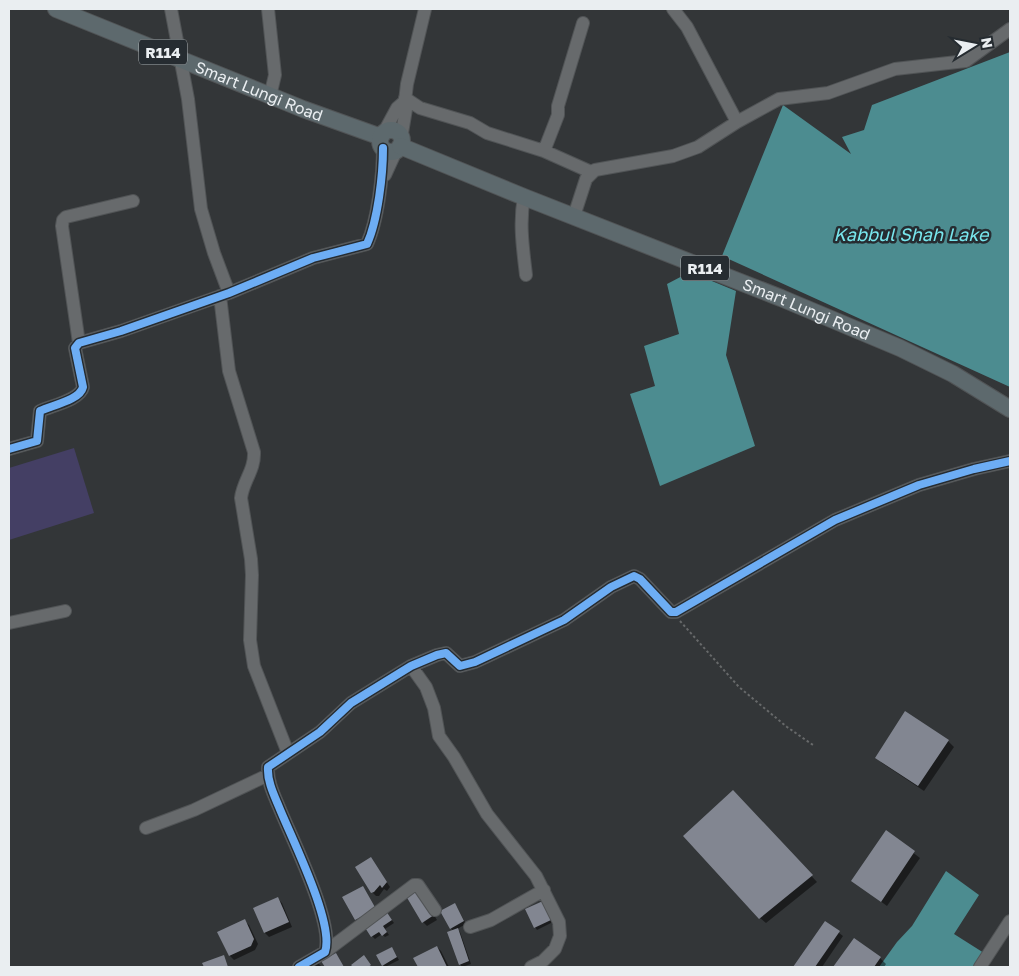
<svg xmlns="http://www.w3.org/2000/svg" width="1019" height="976" font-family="'Golos Text',sans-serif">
	<rect width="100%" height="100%" fill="#333638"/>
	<!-- green -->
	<path fill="#443f64" d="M 74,448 L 94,513 L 9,540 L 9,468 Z"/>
	<!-- water -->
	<path fill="#4c8c90" d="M 1010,52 L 1010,387 L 722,256 L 783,105 L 851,154 L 842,137 L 864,130 L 872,105 Z
		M 690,272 L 736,291 L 726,355 L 755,446 L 660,486 L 630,394 L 655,386 L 644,346 L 679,334 L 667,284 Z
		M 946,871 L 979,895 L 954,934 L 984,953 L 974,967 L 879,967 L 897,942 L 912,926 Z"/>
	<!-- shadow -->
	<path fill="#0007" d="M 948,741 L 954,747 L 924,791 L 882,763 L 877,757 Z
		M 733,792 L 817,882 L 766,923 L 760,918 Z
		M 886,832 L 920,858 L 887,906 L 853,881 Z
		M 371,859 L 390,887 L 387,891 L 384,889 L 379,896 L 376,896 L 372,892 Z
		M 421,894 L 437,920 L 427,926 L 423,922 Z
		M 277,898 L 282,903 L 292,927 L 269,937 L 265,933 L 254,908 Z
		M 543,902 L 553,922 L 537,930 L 535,927 Z
		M 457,907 L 466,924 L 457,929 L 460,932 L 471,964 L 462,967 L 460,964 L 453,931 L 451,928 Z
		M 388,915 L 394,923 L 385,929 L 389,935 L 385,937 L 382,934 L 375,939 L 372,936 Z
		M 244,921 L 249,925 L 258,944 L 255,950 L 234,960 L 230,956 L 219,933 Z
		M 826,923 L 843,936 L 822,967 L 795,967 Z
		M 854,940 L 880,958 L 886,964 L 884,967 L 835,967 Z
		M 437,947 L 441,951 L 449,967 L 419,967 L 415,958 Z
		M 392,948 L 399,960 L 385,967 L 383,965 Z
		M 318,963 L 322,967 L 310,967 Z"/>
	<!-- building -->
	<path fill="#828691" d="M 905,711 L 949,740 L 918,786 L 875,758 Z
		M 733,790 L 813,875 L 759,919 L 683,836 Z
		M 886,830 L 915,851 L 881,902 L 851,881 Z
		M 371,857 L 387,882 L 382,888 L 380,885 L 374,892 L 371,893 L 355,867 Z
		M 363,886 L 376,909 L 355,920 L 342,897 Z
		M 417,889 L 434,915 L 422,923 L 406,896 Z
		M 278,897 L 289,922 L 264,933 L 253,908 Z
		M 543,901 L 551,920 L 534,928 L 525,909 Z
		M 455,903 L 464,921 L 450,929 L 440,911 Z
		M 386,911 L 392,920 L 383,926 L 387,932 L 382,936 L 379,932 L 371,937 L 364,926 Z
		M 245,919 L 254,939 L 251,946 L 229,956 L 217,932 Z
		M 825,921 L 840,931 L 815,967 L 793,967 Z
		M 458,928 L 469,961 L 459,965 L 447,932 Z
		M 854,938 L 881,957 L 874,967 L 833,967 Z
		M 437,946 L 447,967 L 418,967 L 413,958 Z
		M 392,947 L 397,957 L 382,966 L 376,955 Z
		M 336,953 L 344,967 L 325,967 L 321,961 Z
		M 224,955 L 228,967 L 204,967 L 202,963 Z
		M 364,955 L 371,965 L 368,967 L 353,967 L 351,965 Z"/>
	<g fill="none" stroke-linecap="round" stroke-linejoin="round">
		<!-- minor casing -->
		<g stroke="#515456" stroke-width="14">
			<path id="minor" d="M 171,9 L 188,99 L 201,209 L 214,253 L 229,293
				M 268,9 L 275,75 L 270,96
				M 673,9 L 687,27 L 737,122
				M 405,98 L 420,108 L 470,123 L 487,133 L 544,151 L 591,172
				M 384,132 L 397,108 L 405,101
				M 401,139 L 406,109 L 405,101 L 407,84 L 425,9
				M 544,151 L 558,115 L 558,106 L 583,23
				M 385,175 L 396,151
				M 524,197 C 519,223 523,249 526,275
				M 574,216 L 586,179 L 595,170 L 673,156 L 698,147 L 737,122 L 779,99 L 828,93 L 895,69 L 966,61 L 1010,29
				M 220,296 L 229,371 L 254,452 C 255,470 243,481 241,498 L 251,559 L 252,575 L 250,640 L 254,666 L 288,753
				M 79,343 L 62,226 L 63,220 L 66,217 L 133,201
				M 9,449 L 37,441 L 40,411 C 53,405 80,400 83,387 L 75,348 L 79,343 L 121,331 L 229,293 L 313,258 L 367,244 C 378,220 383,174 383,148
				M 9,623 L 65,611
				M 411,666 L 426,687 L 434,708 L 439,736 L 454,757 L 487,814 L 536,876 L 559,922 L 560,936 L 555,949 L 543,961 L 531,967
				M 146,828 L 194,810 L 268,775
				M 470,927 L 491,920 L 544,890
				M 325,952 L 414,885 L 418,885 L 435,910
				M 299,967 L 325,952 C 335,924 291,837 279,807 C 274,795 267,781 268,767 L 320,732 L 351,703 L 411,666 L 437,655 L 446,653 L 460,666 L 475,662 L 564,620 L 611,587 L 634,576 L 640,579 L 671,612 L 676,612 L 835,520 L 919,485 L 974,469 L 1010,461
				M 980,967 L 1010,921"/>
		</g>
		<!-- major casing -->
		<g stroke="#515456" stroke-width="18">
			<g id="major">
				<path id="s1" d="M 56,9 L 303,109 L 381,137"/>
				<circle cx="391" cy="141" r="11"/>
				<path id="s2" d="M 400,146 L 524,197 L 781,298 L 900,348 L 953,374 L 1010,409"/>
			</g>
		</g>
		<!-- path -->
		<path stroke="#67696a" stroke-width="2" stroke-dasharray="2.5 2.5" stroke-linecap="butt" d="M 680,621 L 739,687 L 787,727 L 813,745"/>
		<!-- minor -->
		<use href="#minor" stroke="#676a6c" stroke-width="12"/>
		<!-- major -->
		<use href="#major" stroke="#5d696d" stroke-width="16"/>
		<!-- cycleway casing -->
		<g stroke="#262c31" stroke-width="11">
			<path id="cycleway" d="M 9,449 L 37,441 L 40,411 C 53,405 80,400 83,387 L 75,348 L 79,343 L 121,331 L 229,293 L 313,258 L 367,244 C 378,220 383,174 383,148
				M 299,967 L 325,952 C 335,924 291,837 279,807 C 274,795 267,781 268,767 L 320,732 L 351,703 L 411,666 L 437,655 L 446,653 L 460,666 L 475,662 L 564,620 L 611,587 L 634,576 L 640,579 L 671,612 L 676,612 L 835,520 L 919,485 L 974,469 L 1010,461"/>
		</g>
		<!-- cycleway -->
		<use href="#cycleway" stroke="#6dadf4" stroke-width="8"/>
	</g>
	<g text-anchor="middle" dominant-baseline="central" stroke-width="5" stroke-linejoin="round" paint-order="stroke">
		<!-- shield labels -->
		<g fill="#262c31" stroke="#afb4b7" stroke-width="1">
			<rect x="139" y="39.5" width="48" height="25" rx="4"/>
			<rect x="681" y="255.5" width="48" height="25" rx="4"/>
		</g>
		<g font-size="15" font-weight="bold" fill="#eaeef1">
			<text x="163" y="52">R114</text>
			<text x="705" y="268">R114</text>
		</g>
		<!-- street labels -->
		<g font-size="16" fill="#eaeef1" stroke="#262c31">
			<text stroke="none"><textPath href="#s1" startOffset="219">Smart Lungi Road</textPath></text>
			<text stroke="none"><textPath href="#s2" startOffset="438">Smart Lungi Road</textPath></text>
		</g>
		<!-- water labels -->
		<g font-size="18" font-style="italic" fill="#78e6ed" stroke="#262c31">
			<text x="911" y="234">Kabbul Shah Lake</text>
		</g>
	</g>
	<!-- border -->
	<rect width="1019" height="976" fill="none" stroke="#eaeef1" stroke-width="20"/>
	<!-- north arrow -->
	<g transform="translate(974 45) rotate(80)" stroke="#262c31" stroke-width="4" paint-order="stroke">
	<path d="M0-4L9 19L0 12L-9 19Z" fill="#eaeef1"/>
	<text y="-8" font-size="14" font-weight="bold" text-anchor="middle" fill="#eaeef1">N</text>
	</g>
</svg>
